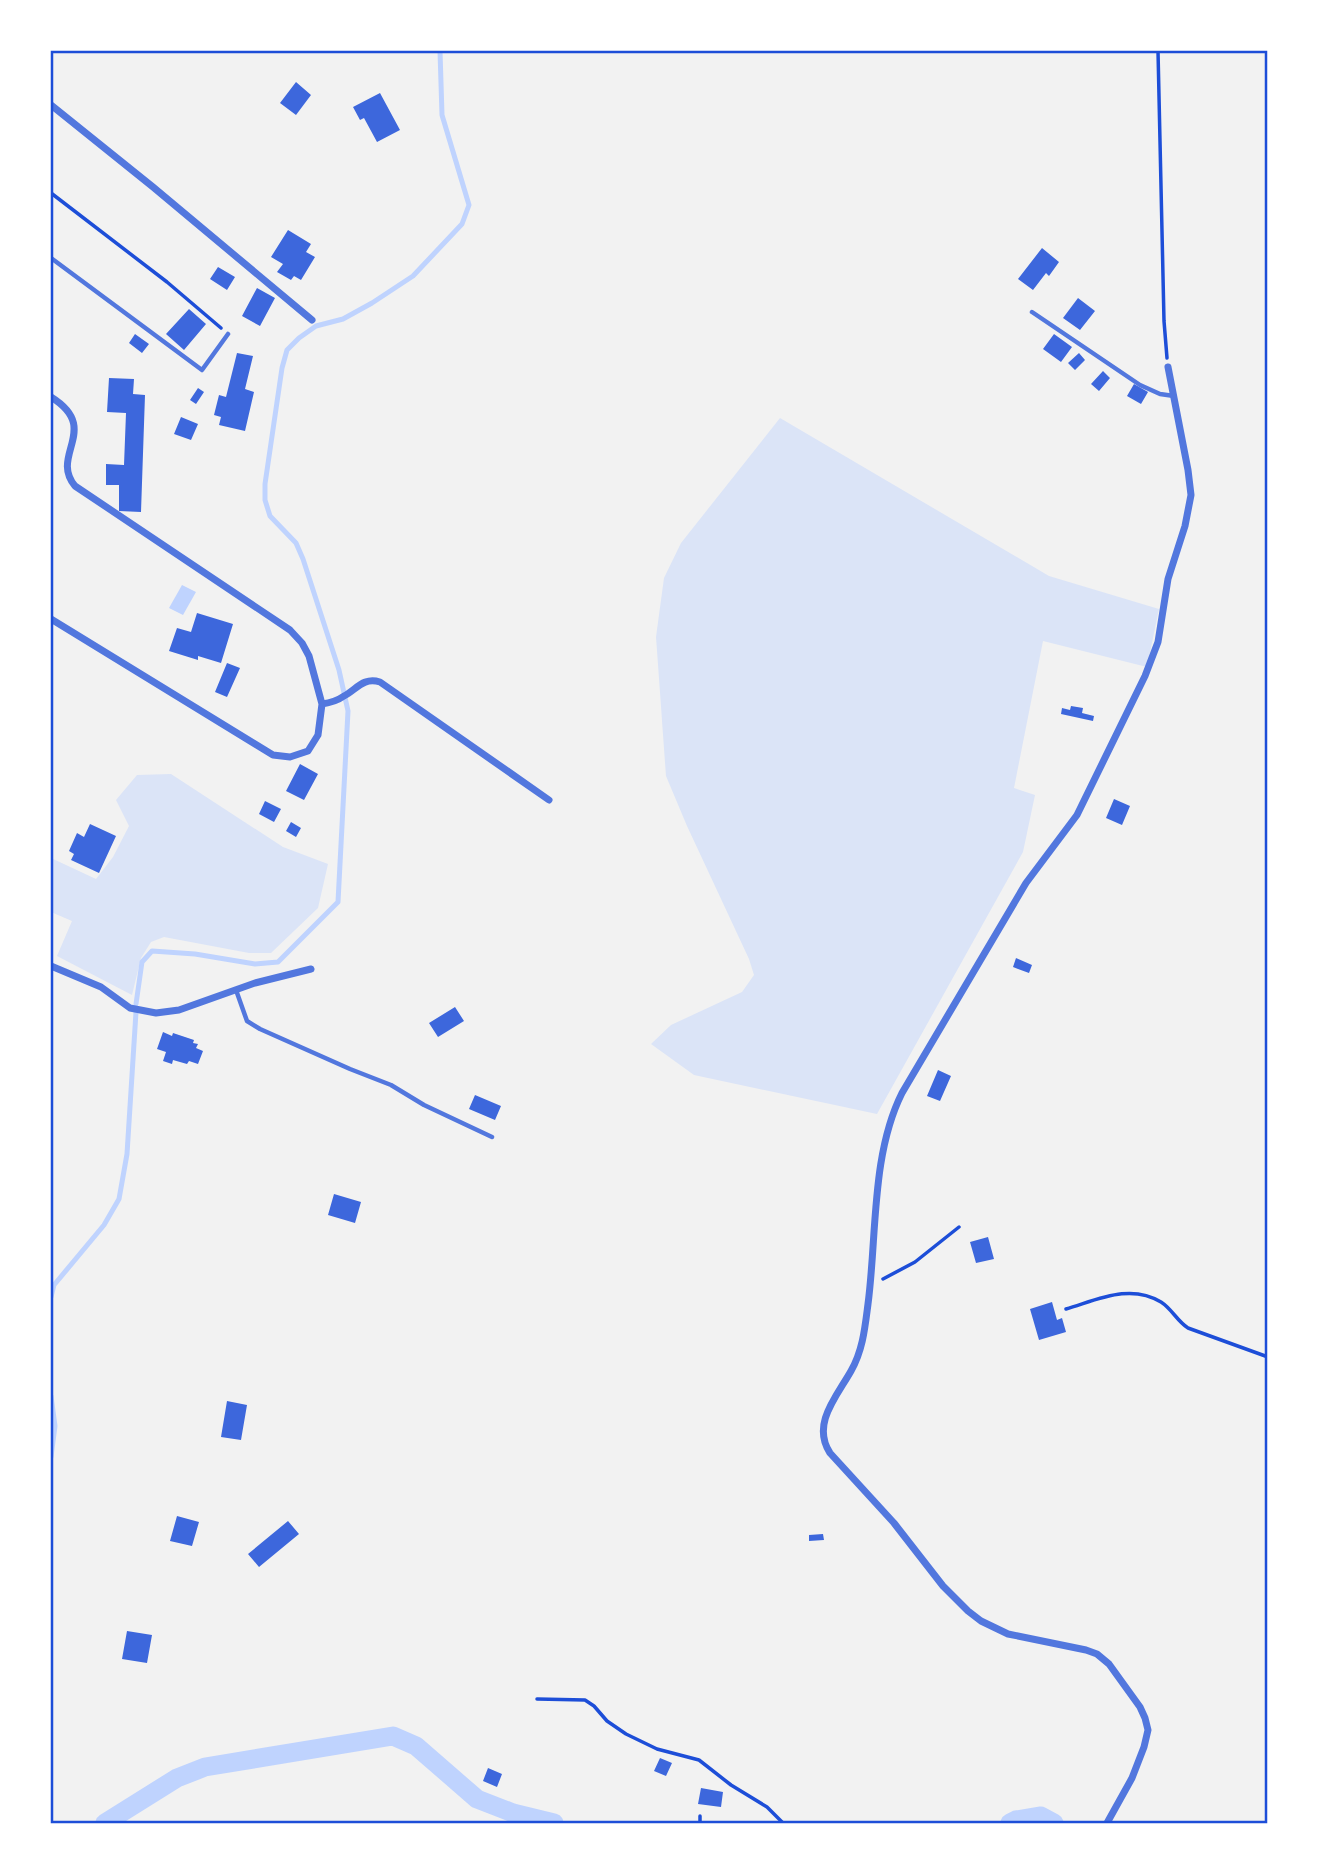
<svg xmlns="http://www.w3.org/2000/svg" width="1319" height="1874" font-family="'IBM Plex Sans',sans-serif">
	<rect width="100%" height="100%" fill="#f2f2f2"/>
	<!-- green -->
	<path fill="#dbe4f7" d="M 780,418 L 1049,576 L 1159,609 L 1147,667 L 1043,641 L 1014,788 L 1035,795 L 1023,852 L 877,1114 L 694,1075 L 651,1044 L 671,1025 L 742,992 L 754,975 L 749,959 L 687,826 L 666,776 L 656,637 L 664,578 L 681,543 Z
		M 171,774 L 283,847 L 328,864 L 318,908 L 271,953 L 249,953 L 164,937 L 151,942 L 141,958 L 132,995 L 57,956 L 72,921 L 51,912 L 51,858 L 96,879 L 113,857 L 129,826 L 116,800 L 137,775 Z"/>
	<!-- water -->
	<path fill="#bfd3fe" d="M 182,585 L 196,592 L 183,615 L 169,608 Z"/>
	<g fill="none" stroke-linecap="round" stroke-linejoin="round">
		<!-- stream -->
		<path stroke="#bfd3fe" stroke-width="5" d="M 136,1004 L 142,962 L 152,951 L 195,954 L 255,964 L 278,962 L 338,902 L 348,711 L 339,670 L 303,559 L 296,543 L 270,516 L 265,500 L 265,484 L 282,368 L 287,350 L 299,338 L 316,326 L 343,319 L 372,303 L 413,276 L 462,224 L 469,205 L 442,115 L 440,51
			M 51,1297 L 54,1285 L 104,1225 L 119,1199 L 127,1154 L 136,1012
			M 51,1396 L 55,1426 L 51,1457"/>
		<!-- canal -->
		<path stroke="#bfd3fe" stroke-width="19" d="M 105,1823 L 177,1778 L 205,1767 L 393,1736 L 416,1746 L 477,1799 L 513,1813 L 554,1823
			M 1010,1823 L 1016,1820 L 1041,1816 L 1054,1823"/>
	</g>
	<!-- building -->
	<path fill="#3d67dc" d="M 296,82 L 311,95 L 296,115 L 280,103 Z
		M 380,93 L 400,130 L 377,142 L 364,118 L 360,120 L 353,107 Z
		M 288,230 L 311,244 L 306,252 L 315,257 L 301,280 L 294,276 L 291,280 L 277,272 L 283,264 L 271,257 Z
		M 1042,248 L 1059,262 L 1049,276 L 1046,273 L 1033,290 L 1018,279 Z
		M 218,267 L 235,277 L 227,290 L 210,279 Z
		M 257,288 L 275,298 L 260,326 L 242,316 Z
		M 1078,298 L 1095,311 L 1080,330 L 1063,318 Z
		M 189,309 L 206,324 L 184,350 L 166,334 Z
		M 135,334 L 149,344 L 142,353 L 129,343 Z
		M 1054,334 L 1072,347 L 1061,362 L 1043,349 Z
		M 237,353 L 253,356 L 245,389 L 254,392 L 245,431 L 219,425 L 221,417 L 214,415 L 219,395 L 226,397 Z
		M 1079,353 L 1085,360 L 1075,370 L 1068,363 Z
		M 1103,371 L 1110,378 L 1099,391 L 1091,384 Z
		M 109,378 L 134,379 L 133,394 L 145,395 L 141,512 L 119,511 L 119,485 L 106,485 L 106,464 L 124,465 L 126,413 L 107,412 Z
		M 1134,384 L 1148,392 L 1141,404 L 1127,396 Z
		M 198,388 L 204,392 L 196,404 L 190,400 Z
		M 181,417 L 198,424 L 191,440 L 174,434 Z
		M 197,613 L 233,624 L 221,663 L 198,656 L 198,660 L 169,651 L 177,628 L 191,632 Z
		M 227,663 L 240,668 L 227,697 L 215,692 Z
		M 1071,706 L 1083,708 L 1082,713 L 1094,716 L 1093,721 L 1061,714 L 1062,708 L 1070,710 Z
		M 300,764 L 318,774 L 304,800 L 286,791 Z
		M 1114,799 L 1130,806 L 1122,825 L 1106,818 Z
		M 265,801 L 281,809 L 274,822 L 259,814 Z
		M 291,822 L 301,828 L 296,837 L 286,831 Z
		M 90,824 L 116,836 L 99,873 L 71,860 L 74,854 L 69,851 L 77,833 L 84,837 Z
		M 1016,958 L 1032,965 L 1029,973 L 1013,967 Z
		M 455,1007 L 464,1021 L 438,1037 L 429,1023 Z
		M 163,1032 L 172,1036 L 173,1033 L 194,1040 L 193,1043 L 198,1044 L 196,1048 L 203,1051 L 198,1064 L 189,1061 L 187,1064 L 173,1060 L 172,1064 L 163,1061 L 166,1052 L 157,1049 Z
		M 938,1070 L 951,1076 L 940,1101 L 927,1096 Z
		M 475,1095 L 501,1106 L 495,1120 L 469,1109 Z
		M 334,1194 L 361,1202 L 355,1223 L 328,1215 Z
		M 988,1237 L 994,1259 L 976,1263 L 970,1242 Z
		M 1052,1302 L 1057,1320 L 1062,1318 L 1066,1332 L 1039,1340 L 1030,1309 Z
		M 227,1401 L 247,1405 L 241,1440 L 221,1437 Z
		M 177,1516 L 199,1522 L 192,1546 L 170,1541 Z
		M 288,1521 L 299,1534 L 259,1567 L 248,1554 Z
		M 823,1534 L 824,1540 L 809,1541 L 809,1535 Z
		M 127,1631 L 152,1635 L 147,1663 L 122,1659 Z
		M 660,1758 L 672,1763 L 666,1776 L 654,1771 Z
		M 488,1768 L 502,1774 L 497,1787 L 483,1781 Z
		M 701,1788 L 723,1792 L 721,1807 L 698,1804 Z"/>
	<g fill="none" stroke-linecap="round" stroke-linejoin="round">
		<!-- path -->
		<path stroke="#1d4ed8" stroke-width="3.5" d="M 1158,51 L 1164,321 L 1167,358
			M 51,193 L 167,282 L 221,328
			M 883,1279 L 915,1262 L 959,1227
			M 1066,1309 C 1097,1300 1130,1283 1161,1302 C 1172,1309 1177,1321 1188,1328 L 1268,1357
			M 537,1699 L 585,1700 L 594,1706 L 607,1721 L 626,1734 L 657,1749 L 699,1760 L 731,1785 L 767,1807 L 783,1823
			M 700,1823 L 700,1816"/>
		<!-- service -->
		<path stroke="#5277de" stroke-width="4.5" d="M 51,258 L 202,370 L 228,334
			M 1032,312 L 1140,385 L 1160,394 L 1174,396
			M 236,990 L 247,1021 L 260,1029 L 350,1069 L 391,1085 L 424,1105 L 492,1137"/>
		<!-- minor -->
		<path stroke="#5277de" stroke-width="7" d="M 51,105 L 153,187 L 312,320
			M 51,397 C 102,429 49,455 75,486 L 290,630 L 302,643 L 309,656 L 322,704 C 329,703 337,701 344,696 C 357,689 363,677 380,682 L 549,800
			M 51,619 L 273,755 L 290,757 L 308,751 L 318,735 L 322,704
			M 51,966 L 101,987 L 130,1008 L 156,1013 L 179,1010 L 255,983 L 311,969
			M 1107,1823 L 1132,1778 L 1144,1747 L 1148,1730 L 1145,1718 L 1140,1707 L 1109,1664 L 1097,1654 L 1086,1650 L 1008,1634 L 981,1621 L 968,1611 L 943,1586 L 894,1523 L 830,1453 C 811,1424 837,1396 851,1371 C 863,1350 865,1327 868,1304 C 877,1236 871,1155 902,1093 L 1026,883 L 1077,815 L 1145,676 L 1158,642 L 1168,579 L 1185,526 L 1191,495 L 1188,470 L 1168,367"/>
	</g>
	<!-- border -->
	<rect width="1319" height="1874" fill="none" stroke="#ffffff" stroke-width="105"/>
	<rect x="52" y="52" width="1214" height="1770" fill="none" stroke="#1d4ed8" stroke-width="2.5"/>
</svg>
